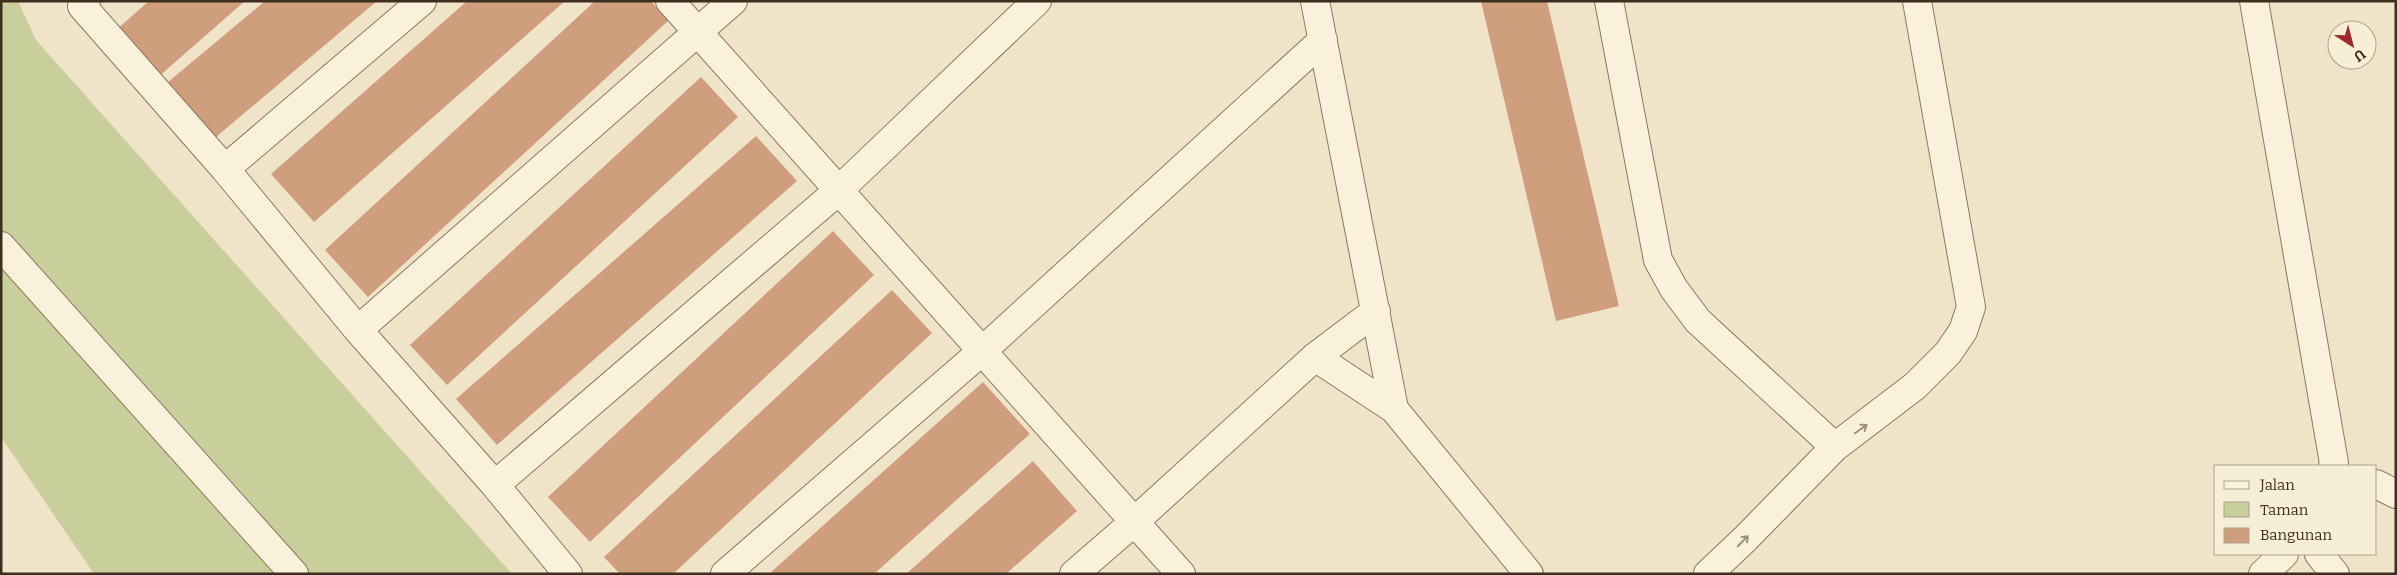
<svg xmlns="http://www.w3.org/2000/svg" width="2397" height="575" font-family="Bitter,serif">
	<rect width="100%" height="100%" fill="#f0e4c8"/>
	<!-- green -->
	<path fill="#c9cf9b" d="M 1,1 L 18,1 L 36,40 L 512,574 L 94,574 L 1,437 Z"/>
	<!-- building -->
	<path fill="#cf9f7d" d="M 149,1 L 245,1 L 157,78 L 116,30 Z
		M 265,1 L 377,1 L 209,143 L 162,87 Z
		M 467,1 L 565,1 L 314,222 L 271,174 Z
		M 595,1 L 651,1 L 668,21 L 368,297 L 325,250 Z
		M 1481,1 L 1547,1 L 1619,306 L 1556,321 Z
		M 701,77 L 738,117 L 447,385 L 410,345 Z
		M 756,136 L 797,181 L 497,445 L 456,399 Z
		M 833,231 L 874,275 L 590,542 L 548,497 Z
		M 892,290 L 932,333 L 673,574 L 620,574 L 604,557 Z
		M 983,382 L 1030,434 L 874,574 L 769,574 Z
		M 1033,461 L 1077,511 L 1006,574 L 906,574 Z"/>
	<g fill="none" stroke-linecap="round" stroke-linejoin="round">
		<!-- minor casing -->
		<g stroke="#8d765c" stroke-width="30">
			<path id="minor" d="M 86,1 L 82,6 L 225,169 L 358,330 L 495,485 L 568,574
				M 670,1 L 1181,574
				M 1315,1 L 1394,409 L 1529,574
				M 1609,1 L 1658,260 L 1674,289 L 1698,321 L 1835,447
				M 2254,1 L 2334,463 L 2333,466
				M 225,169 L 422,1
				M 1,246 L 294,574
				M 358,330 L 733,1
				M 1315,357 L 1394,409
				M 2376,484 L 2396,494
				M 495,485 L 838,191 L 1037,1
				M 2319,554 L 2335,574
				M 725,574 L 981,352 L 1323,40
				M 1074,574 L 1134,522 L 1315,357 L 1376,311
				M 1708,574 L 1745,539 L 1835,447 L 1915,386 L 1948,353 L 1963,331 L 1971,307 L 1917,1
				M 2263,574 L 2284,554"/>
		</g>
		<!-- minor -->
		<use href="#minor" stroke="#faf1dc" stroke-width="28"/>
	</g>
	<!-- one-way arrows -->
	<defs><path id="oneway-shaft" d="M-6 0H5M1.5-3L5.5 0L1.5 3" fill="none" stroke-width="1.6" stroke-linecap="round" stroke-linejoin="round" transform="scale(1.25)"/></defs>
	<g stroke="#9c907e">
		<use href="#oneway-shaft" transform="translate(1861 429) rotate(-35)"/>
		<use href="#oneway-shaft" transform="translate(1743 541) rotate(-45)"/>
	</g>
	<!-- border -->
	<rect width="2397" height="575" fill="none" stroke="#3d2e20" stroke-width="5"/>
	<!-- legend -->
	<rect x="2214" y="465" width="162" height="90" fill="#f7eed8" stroke="#ada18e"/>
	<rect x="2224" y="481" width="25" height="8" fill="#faf1dc" stroke="#ada18e"/>
	<text x="2260" y="490" font-size="15" fill="#3d2e20">Jalan</text>
	<rect x="2224" y="502" width="25" height="15" fill="#c9cf9b" stroke="#ada18e"/>
	<text x="2260" y="515" font-size="15" fill="#3d2e20">Taman</text>
	<rect x="2224" y="528" width="25" height="15" fill="#cf9f7d" stroke="#ada18e"/>
	<text x="2260" y="540" font-size="15" fill="#3d2e20">Bangunan</text>
	<!-- north arrow -->
	<g transform="translate(2352 45) rotate(144)"><circle r="24" fill="#f7eed8" stroke="#ada18e"/>
	<path d="M0-4L9 19L0 12L-9 19Z" fill="#9e2a2b"/>
	<text y="-8" font-size="14" font-weight="bold" text-anchor="middle" fill="#3d2e20">U</text>
	</g>
</svg>
